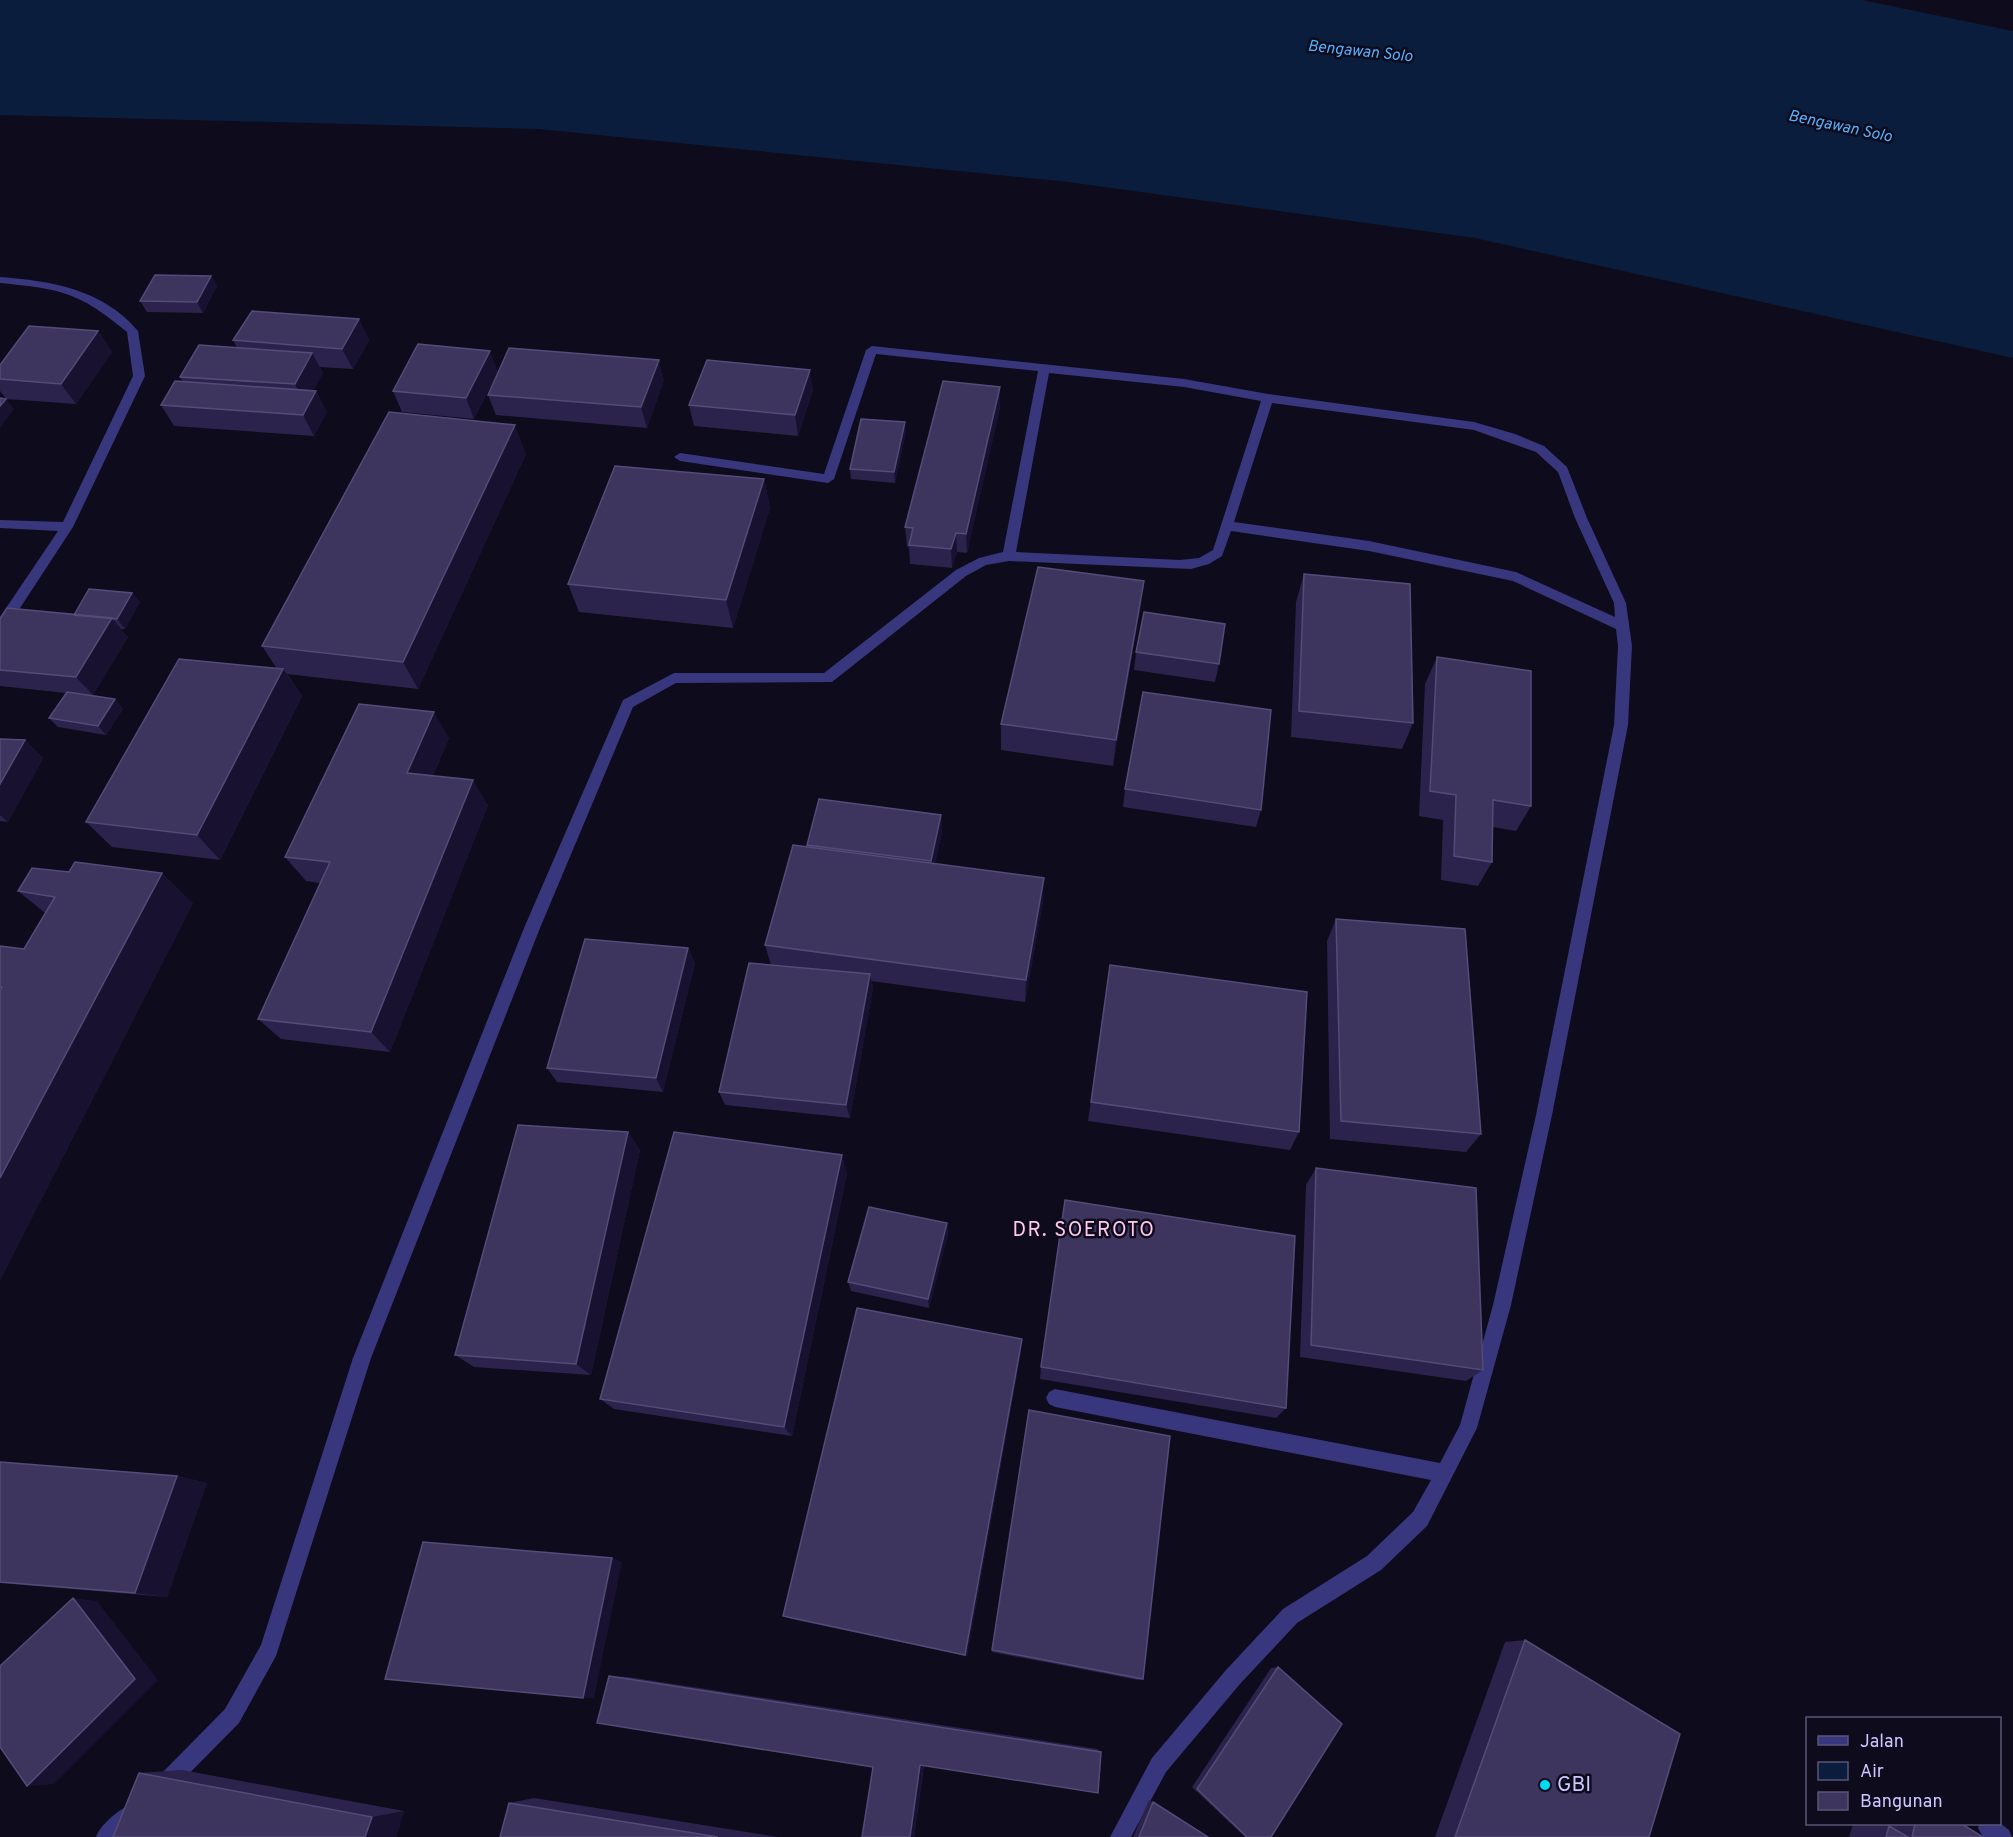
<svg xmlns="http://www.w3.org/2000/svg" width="2013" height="1837" font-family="Overpass,sans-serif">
	<rect width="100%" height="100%" fill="#0e0b1c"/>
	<!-- water -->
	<path fill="#0a1d3c" d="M 0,0 L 1862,0 L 2013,31 L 2013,358 L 1475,238 L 1068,182 L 538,129 L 0,115 Z"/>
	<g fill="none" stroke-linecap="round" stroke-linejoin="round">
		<!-- service -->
		<path fill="#38367c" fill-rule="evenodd" d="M 872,346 L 1184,379 L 1268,394 L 1474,422 L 1515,434 L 1544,446 L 1567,467 L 1587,518 L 1626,603 L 1632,646 L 1628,725 L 1552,1115 L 1511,1305 L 1477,1428 L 1427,1526 L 1381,1570 L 1297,1623 L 1240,1684 L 1166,1772 L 1131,1837 L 1110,1837 L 1152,1758 L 1226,1670 L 1283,1609 L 1367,1556 L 1413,1512 L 1431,1480 L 1055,1407 L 1049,1404 L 1046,1398 L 1049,1392 L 1055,1389 L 1440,1463 L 1460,1425 L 1493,1305 L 1536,1115 L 1614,725 L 1618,646 L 1616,629 L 1513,581 L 1369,551 L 1231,531 L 1222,556 L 1209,564 L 1191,569 L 1009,561 L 986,565 L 966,576 L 832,682 L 676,683 L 633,707 L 540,928 L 371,1358 L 276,1656 L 239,1723 L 172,1791 L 165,1794 L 158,1791 L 155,1784 L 158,1777 L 225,1709 L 261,1645 L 353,1358 L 524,928 L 623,700 L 674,673 L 824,673 L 956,570 L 979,558 L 1003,552 L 1038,371 L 876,354 L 834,479 L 828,483 L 680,461 L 674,457 L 680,453 L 824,474 L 866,350 ZM 1049,373 L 1184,387 L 1261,401 L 1213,550 L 1199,558 L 1180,560 L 1016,552 ZM 1272,403 L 1474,430 L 1536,452 L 1558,472 L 1575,518 L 1614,603 L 1615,617 L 1516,572 L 1369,541 L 1234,522 Z
			M 132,1804 L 139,1807 L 142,1814 L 139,1821 L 122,1837 L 96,1837 C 101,1824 119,1809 132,1804 Z"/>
		<!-- minor -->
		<path fill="#38367c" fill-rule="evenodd" d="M 0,277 C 51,281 103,289 138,331 L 145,376 L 73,527 L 5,631 L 0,632 L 0,617 L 58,531 L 0,528 L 0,520 L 63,522 L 133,376 L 127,332 C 79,292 61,289 0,283 Z
			M 2000,1823 L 2009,1830 L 2012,1837 L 1983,1837 L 1978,1828 L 1979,1824 Z"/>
	</g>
	<!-- wall -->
	<path fill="#2b234b" d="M 211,276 L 217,286 L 203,313 L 147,312 L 140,301 Z
		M 359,319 L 369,340 L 353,369 L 320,367 L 323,373 L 313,391 L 316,391 L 327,412 L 314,436 L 174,426 L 161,405 L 183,382 L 180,377 L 237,348 L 233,340 Z
		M 98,331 L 112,352 L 76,404 L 6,399 L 14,409 L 0,391 L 0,365 Z
		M 498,372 L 474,419 L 402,412 L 393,391 Z
		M 664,380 L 647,428 L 496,415 L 488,395 Z
		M 1000,387 L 1000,407 L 967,553 L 957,552 L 952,568 L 910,564 L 909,547 L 907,547 L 905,527 Z
		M 813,390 L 798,436 L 694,426 L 689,405 Z
		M 906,432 L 895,483 L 851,479 L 850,469 Z
		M 526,454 L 418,689 L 287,674 L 302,696 L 220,860 L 112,847 L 86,822 L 277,669 L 262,646 Z
		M 764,479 L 770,508 L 733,628 L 579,612 L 568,584 Z
		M 1304,574 L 1413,723 L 1402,749 L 1291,737 L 1296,602 Z
		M 132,593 L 140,602 L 125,629 L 120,629 L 128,637 L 93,695 L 115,699 L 123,709 L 106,735 L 58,727 L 49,718 L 66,693 L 0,686 L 0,619 L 74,615 Z
		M 1140,609 L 1113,766 L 1001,750 L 1001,724 Z
		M 1136,652 L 1219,664 L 1215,682 L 1134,670 Z
		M 1437,657 L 1531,806 L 1516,831 L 1493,827 L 1492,862 L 1478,886 L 1441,880 L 1443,820 L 1419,816 L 1425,684 Z
		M 449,738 L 433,776 L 488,805 L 390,1052 L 281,1039 L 258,1019 L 320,883 L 306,881 L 285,857 Z
		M 0,739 L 25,740 L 43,758 L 8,822 L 0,821 Z
		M 1125,789 L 1261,810 L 1256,827 L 1123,807 Z
		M 942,832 L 935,863 L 1043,901 L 1025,1002 L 871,981 L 873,988 L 850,1118 L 725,1105 L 719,1092 L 771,965 L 765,945 L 807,847 L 807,845 Z
		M 18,891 L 193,903 L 0,1280 L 0,946 L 24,949 L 45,913 Z
		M 1336,919 L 1481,1134 L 1466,1152 L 1330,1139 L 1327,941 Z
		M 688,948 L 695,963 L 663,1092 L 557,1082 L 547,1068 Z
		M 1110,965 L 1299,1132 L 1290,1150 L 1088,1121 Z
		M 628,1132 L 640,1150 L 591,1375 L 474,1367 L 455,1355 Z
		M 1316,1168 L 1483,1370 L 1466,1381 L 1300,1357 L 1306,1185 Z
		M 847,1173 L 792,1436 L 614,1409 L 600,1399 Z
		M 947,1223 L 948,1234 L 929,1308 L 851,1291 L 848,1282 Z
		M 1021,1351 L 967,1656 L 791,1619 L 783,1616 Z
		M 1041,1367 L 1286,1408 L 1276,1418 L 1040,1379 Z
		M 0,1462 L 177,1476 L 207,1483 L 167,1597 L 0,1583 Z
		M 1525,1640 L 1649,1837 L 1435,1837 L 1505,1642 Z
		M 992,1650 L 1143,1679 L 1138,1680 L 992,1652 Z
		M 1278,1667 L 1271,1837 L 1245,1837 L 1192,1787 L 1271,1668 Z
		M 609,1676 L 628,1677 L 1097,1749 L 1101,1752 L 924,1766 L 914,1837 L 862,1837 L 873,1767 Z
		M 182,1770 L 404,1811 L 396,1837 L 139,1773 Z
		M 534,1798 L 778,1837 L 500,1837 L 509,1803 Z
		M 1149,1800 L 1208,1837 L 1133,1837 Z
		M 1853,1824 L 1962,1824 L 1983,1837 L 1849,1837 Z"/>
	<!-- shaded-wall -->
	<path fill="#181230" d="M 211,276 L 217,286 L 203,313 L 197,302 Z
		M 359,319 L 369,340 L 353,369 L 342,349 Z
		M 98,331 L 112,352 L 76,404 L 61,384 Z
		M 490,351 L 498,372 L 474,419 L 466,398 Z
		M 312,353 L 323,373 L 306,405 L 295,384 Z
		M 659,360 L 664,380 L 647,428 L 641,407 Z
		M 810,370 L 813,390 L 798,436 L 795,415 Z
		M 1000,387 L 1000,407 L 967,553 L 966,534 Z
		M 316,391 L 327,412 L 314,436 L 303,415 Z
		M 6,399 L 14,409 L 0,428 L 0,406 Z
		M 905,422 L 906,432 L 895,483 L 894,472 Z
		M 515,425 L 526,454 L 418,689 L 403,662 Z
		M 764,479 L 770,508 L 733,628 L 726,600 Z
		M 956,533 L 957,552 L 952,568 L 951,549 Z
		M 1144,581 L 1140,609 L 1113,766 L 1116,740 Z
		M 132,593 L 140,602 L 125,629 L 117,619 Z
		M 112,618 L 128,637 L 93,695 L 76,677 Z
		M 283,669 L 302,696 L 220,860 L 197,835 Z
		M 115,699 L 123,709 L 106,735 L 98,726 Z
		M 434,712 L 449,738 L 424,798 L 407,773 Z
		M 25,740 L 43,758 L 8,822 L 0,815 L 0,784 Z
		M 473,780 L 488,805 L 390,1052 L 371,1032 Z
		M 941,815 L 942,832 L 932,877 L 931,861 Z
		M 162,873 L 193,903 L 0,1280 L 0,1178 Z
		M 1044,878 L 1043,901 L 1025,1002 L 1026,980 Z
		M 688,948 L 695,963 L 663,1092 L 656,1078 Z
		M 870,974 L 873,988 L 850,1118 L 846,1105 Z
		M 628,1132 L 640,1150 L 591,1375 L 576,1364 Z
		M 842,1155 L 847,1173 L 792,1436 L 784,1427 Z
		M 947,1223 L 948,1234 L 929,1308 L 928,1299 Z
		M 1022,1339 L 1021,1351 L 967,1656 L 965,1655 Z
		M 177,1476 L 207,1483 L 167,1597 L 135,1593 Z
		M 612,1558 L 622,1562 L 594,1698 L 583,1698 Z
		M 73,1598 L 97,1601 L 158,1680 L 54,1784 L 27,1786 Z
		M 924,1762 L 914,1837 L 910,1837 L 920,1765 Z
		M 404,1811 L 396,1837 L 365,1837 L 372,1817 Z"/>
	<!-- building -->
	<path fill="#3d355e" stroke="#534c77" stroke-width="1.5" d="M 155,275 L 211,276 L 197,302 L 140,301 Z
		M 252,311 L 359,319 L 342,349 L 233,340 Z
		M 29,326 L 98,331 L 61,384 L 0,379 L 0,365 Z
		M 418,344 L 490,351 L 466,398 L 393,391 Z
		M 199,345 L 312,353 L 295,384 L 180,377 Z
		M 509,348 L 659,360 L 641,407 L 488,395 Z
		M 707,360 L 810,370 L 795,415 L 689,405 Z
		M 175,381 L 316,391 L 303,415 L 161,405 Z
		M 943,381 L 1000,387 L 966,534 L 956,533 L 951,549 L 909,545 L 913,528 L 905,527 Z
		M 0,398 L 6,399 L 0,406 Z
		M 389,412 L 515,425 L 403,662 L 262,646 Z
		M 861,419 L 905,422 L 894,472 L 850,469 Z
		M 615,466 L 764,479 L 726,600 L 568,584 Z
		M 1038,567 L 1144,581 L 1116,740 L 1001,724 Z
		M 1304,574 L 1410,584 L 1413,723 L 1299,711 Z
		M 89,589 L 132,593 L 117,619 L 74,615 Z
		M 7,608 L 112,618 L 76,677 L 0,670 L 0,619 Z
		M 1144,612 L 1225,624 L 1219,664 L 1136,652 Z
		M 1437,657 L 1531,671 L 1531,806 L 1493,800 L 1492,862 L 1454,856 L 1456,795 L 1430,791 Z
		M 179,659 L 283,669 L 197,835 L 86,822 Z
		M 67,692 L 115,699 L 98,726 L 49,718 Z
		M 1143,692 L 1271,710 L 1261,810 L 1125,789 Z
		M 359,704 L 434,712 L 407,773 L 473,780 L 371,1032 L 258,1019 L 330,862 L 285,857 Z
		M 0,739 L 25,740 L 0,784 Z
		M 819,799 L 941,815 L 931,861 L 807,845 Z
		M 793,845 L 1044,878 L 1026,980 L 765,945 Z
		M 75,862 L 162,873 L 0,1178 L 0,991 L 2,987 L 0,987 L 0,946 L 24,949 L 55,897 L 18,891 L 32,868 L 69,872 Z
		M 1336,919 L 1465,929 L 1481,1134 L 1341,1121 Z
		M 585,939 L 688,948 L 656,1078 L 547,1068 Z
		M 749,963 L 870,974 L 846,1105 L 719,1092 Z
		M 1110,965 L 1307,992 L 1299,1132 L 1091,1102 Z
		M 518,1125 L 628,1132 L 576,1364 L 455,1355 Z
		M 674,1132 L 842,1155 L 784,1427 L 600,1399 Z
		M 1316,1168 L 1476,1188 L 1483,1370 L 1311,1345 Z
		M 1065,1200 L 1295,1236 L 1286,1408 L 1041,1367 Z
		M 869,1207 L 947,1223 L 928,1299 L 848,1282 Z
		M 857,1308 L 1022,1339 L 965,1655 L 783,1616 Z
		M 1029,1410 L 1170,1436 L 1143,1679 L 992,1650 Z
		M 0,1462 L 177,1476 L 135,1593 L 0,1582 Z
		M 423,1542 L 612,1558 L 583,1698 L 385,1679 Z
		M 73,1598 L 135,1679 L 27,1786 L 0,1747 L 0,1666 Z
		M 1525,1640 L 1680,1734 L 1649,1837 L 1455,1837 Z
		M 1278,1667 L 1342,1724 L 1271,1837 L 1247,1837 L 1197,1789 Z
		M 609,1676 L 1101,1752 L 1098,1793 L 920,1765 L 910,1837 L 862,1837 L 873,1767 L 597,1723 Z
		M 139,1773 L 372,1817 L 365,1837 L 113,1837 Z
		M 1153,1802 L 1208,1837 L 1139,1837 Z
		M 509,1803 L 718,1837 L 500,1837 Z
		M 1915,1824 L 1962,1824 L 1983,1837 L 1912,1837 Z
		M 1889,1826 L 1908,1837 L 1886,1837 Z"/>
	<!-- markers -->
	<circle fill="#00daf1" stroke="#0e0b1c" stroke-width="2" cx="1545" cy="1785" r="6"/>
	<g text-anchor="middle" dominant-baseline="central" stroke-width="5" stroke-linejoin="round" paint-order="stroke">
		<!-- far-water labels -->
		<g font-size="16" font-style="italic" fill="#55b1ff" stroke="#0e0b1c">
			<text transform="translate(1360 52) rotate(6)">Bengawan Solo</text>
			<text transform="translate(1840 127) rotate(12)">Bengawan Solo</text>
		</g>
		<!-- neighbourhood labels -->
		<g font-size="20" letter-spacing="1.5" fill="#ffc9eb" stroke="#0e0b1c">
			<text x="1084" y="1231">DR. SOEROTO</text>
		</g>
		<!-- near-poi labels -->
		<g font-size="21" fill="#cdc7ff" stroke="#0e0b1c" text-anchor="start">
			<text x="1557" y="1785">GBI</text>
		</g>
	</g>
	<!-- legend -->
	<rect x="1806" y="1717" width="195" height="108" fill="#0e0b1c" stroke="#5a5677" stroke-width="1.5"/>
	<rect x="1818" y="1736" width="30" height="9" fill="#38367c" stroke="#5a5677" stroke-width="1.5"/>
	<text x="1860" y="1747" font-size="18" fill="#cdc7ff">Jalan</text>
	<rect x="1818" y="1762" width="30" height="18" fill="#0a1d3c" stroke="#5a5677" stroke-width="1.5"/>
	<text x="1860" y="1777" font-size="18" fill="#cdc7ff">Air</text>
	<rect x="1818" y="1792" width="30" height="18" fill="#3d355e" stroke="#5a5677" stroke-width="1.5"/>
	<text x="1860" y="1807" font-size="18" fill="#cdc7ff">Bangunan</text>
</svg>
